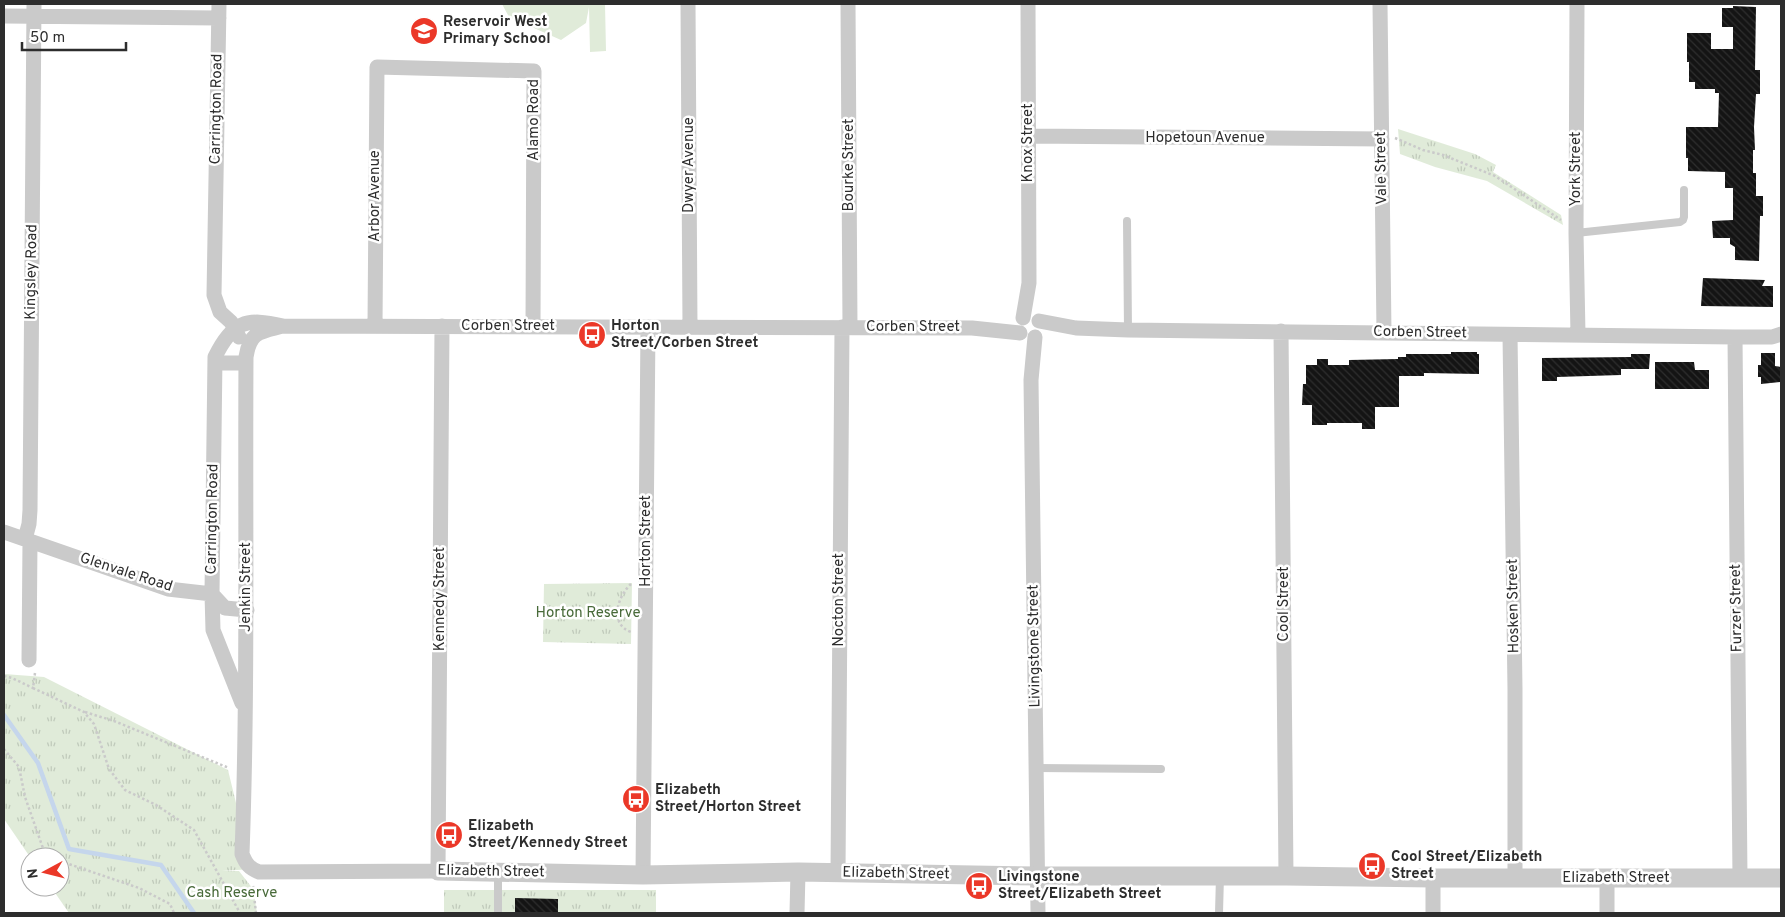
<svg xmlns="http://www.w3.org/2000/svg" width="1785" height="917" font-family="Overpass,sans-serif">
	<defs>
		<pattern id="park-tufts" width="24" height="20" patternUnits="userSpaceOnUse" patternTransform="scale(1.25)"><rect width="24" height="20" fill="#e0ebd9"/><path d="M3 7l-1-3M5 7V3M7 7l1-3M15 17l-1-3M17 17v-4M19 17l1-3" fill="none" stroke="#c0cabb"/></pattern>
		<pattern id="building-back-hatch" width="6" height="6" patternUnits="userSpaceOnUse" patternTransform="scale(1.25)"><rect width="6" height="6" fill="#141414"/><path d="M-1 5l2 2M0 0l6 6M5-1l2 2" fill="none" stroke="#2e2e2e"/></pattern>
	</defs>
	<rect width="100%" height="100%" fill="#fff"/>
	<!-- park -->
	<path fill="url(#park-tufts)" d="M 1398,129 L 1475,154 L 1496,165 L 1493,172 L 1561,215 L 1563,225 L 1487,181 L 1435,167 L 1400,154 Z
		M 632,583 L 631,644 L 543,642 L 544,584 Z
		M 4,674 L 44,677 L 228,770 L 252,869 L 222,871 L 239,871 L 253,889 L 257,913 L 69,913 L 51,887 L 60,887 L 60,857 L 30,857 L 4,819 Z
		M 444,890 L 656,890 L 656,913 L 444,913 Z"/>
	<!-- pitch -->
	<path fill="#e0ebd9" d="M 502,4 L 605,4 L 606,51 L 590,52 L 589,7 L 586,23 L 561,40 L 509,17 Z"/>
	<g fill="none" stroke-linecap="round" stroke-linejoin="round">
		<!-- stream -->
		<path stroke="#c5d6ec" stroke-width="4.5" d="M 4,715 L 38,763 L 69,849 L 161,865 L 194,913"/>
	</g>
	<!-- building -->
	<path fill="url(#building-back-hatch)" d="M 1733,6 L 1756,7 L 1755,70 L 1760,70 L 1760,94 L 1756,94 L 1754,127 L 1755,150 L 1753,150 L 1753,173 L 1756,173 L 1756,196 L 1763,196 L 1763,216 L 1760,216 L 1759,261 L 1735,260 L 1735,247 L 1730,244 L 1730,238 L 1713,238 L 1712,221 L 1733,220 L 1733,188 L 1725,188 L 1725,172 L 1688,171 L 1688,158 L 1686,158 L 1686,127 L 1718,127 L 1719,93 L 1715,93 L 1715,89 L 1695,89 L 1695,82 L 1689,82 L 1689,62 L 1687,62 L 1687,33 L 1711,33 L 1711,49 L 1733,49 L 1733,27 L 1722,27 L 1722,8 L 1733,8 Z
		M 1703,278 L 1765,280 L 1762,286 L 1773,286 L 1773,307 L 1701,306 Z
		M 1451,352 L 1477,352 L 1477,354 L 1479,354 L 1479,374 L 1424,373 L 1424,376 L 1399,376 L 1399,407 L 1375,407 L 1375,429 L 1362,429 L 1362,423 L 1327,423 L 1327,425 L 1312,425 L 1312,405 L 1302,405 L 1303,384 L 1306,384 L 1306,365 L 1317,365 L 1317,359 L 1328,359 L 1328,365 L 1349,365 L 1349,360 L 1398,359 L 1398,357 L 1406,357 L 1406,354 L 1451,354 Z
		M 1761,353 L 1775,353 L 1775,366 L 1781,367 L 1780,382 L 1761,384 L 1761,377 L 1758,377 L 1758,365 L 1761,365 Z
		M 1631,354 L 1650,354 L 1649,369 L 1621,369 L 1621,375 L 1557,377 L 1557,381 L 1542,381 L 1542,358 L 1631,357 Z
		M 1655,362 L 1694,362 L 1695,370 L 1709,370 L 1709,389 L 1655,389 Z
		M 515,898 L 558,899 L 558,913 L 515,913 Z"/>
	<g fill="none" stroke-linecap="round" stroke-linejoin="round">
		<!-- path -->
		<path stroke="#cacaca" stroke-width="2.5" stroke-dasharray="2.5 2.5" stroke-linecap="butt" d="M 1395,138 L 1423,150 L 1443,155 L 1495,176 L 1561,220
			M 631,584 C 617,597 609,624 631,632
			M 35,673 L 33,688 L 84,712 L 94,724 L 109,769 L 125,790 L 156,805 L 194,830 L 240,913
			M 4,676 L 12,678 L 33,688
			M 85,712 L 114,721 L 229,768
			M 4,749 L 19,767 L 25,797 L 45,854 L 51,857
			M 60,861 L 139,888 L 170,904 L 174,913
			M 253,886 L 256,913"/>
		<!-- service -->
		<path stroke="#cacaca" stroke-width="8" d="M 1127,221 L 1128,330
			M 1576,233 L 1680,222 L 1683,220 L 1684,217 L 1684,190
			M 1036,768 L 1161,769
			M 498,913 L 498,873
			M 1219,913 L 1220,876"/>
		<!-- minor -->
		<path stroke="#cacaca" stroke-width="15" d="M 219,4 L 214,295 L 220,312 L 231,322 L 239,337
			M 688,4 L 690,327
			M 848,4 L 850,327
			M 1380,4 L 1384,332
			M 1577,4 L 1576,233 L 1578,334
			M 4,16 L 219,18
			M 1028,136 L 1382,139
			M 1023,318 L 1029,283 L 1028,4
			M 1039,321 L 1076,328 L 1128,330 L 1735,337 L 1772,337 L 1781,334
			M 283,326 C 260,332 250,331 246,357 C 245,523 248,689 242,854 C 246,864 249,868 259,872 L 438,871 L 442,326
			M 375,326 L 377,67 L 534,71 L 533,326
			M 1281,331 L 1286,876
			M 1510,335 L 1515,689 L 1515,877
			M 1035,337 L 1031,380 L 1038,913
			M 1735,337 L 1740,878
			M 215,363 L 246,363
			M 4,532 L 168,589 L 212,594 L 225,608 L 247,610
			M 25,539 L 29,524 L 30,510 L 34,4
			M 29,660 L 30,541
			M 242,703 L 213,630 L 212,594 L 215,357 C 232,322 246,317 283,326 L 972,328 L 1020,333
			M 838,873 L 842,327
			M 643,875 L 648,327
			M 1607,877 L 1607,913
			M 797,913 L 798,872
			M 1433,913 L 1433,878"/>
		<!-- tertiary -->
		<path stroke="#cacaca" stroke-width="19" d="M 438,871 L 643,875 L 798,872 L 1038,876 L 1286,876 L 1433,878 L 1781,878"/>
	</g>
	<!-- icons -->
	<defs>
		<g id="school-disc" transform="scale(1.4375)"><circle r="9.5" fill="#eb3828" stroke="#fff"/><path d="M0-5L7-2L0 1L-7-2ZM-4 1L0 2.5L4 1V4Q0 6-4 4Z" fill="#fff"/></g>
		<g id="bus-disc" transform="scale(1.4375)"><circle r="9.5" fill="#eb3828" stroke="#fff"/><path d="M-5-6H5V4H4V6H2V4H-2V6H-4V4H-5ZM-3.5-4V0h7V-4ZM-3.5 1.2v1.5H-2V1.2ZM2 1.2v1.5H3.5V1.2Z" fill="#fff"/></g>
	</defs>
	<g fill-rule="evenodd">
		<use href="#school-disc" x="424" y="31"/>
		<use href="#bus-disc" x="592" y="335"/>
		<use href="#bus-disc" x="636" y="799"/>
		<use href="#bus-disc" x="449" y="835"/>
		<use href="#bus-disc" x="1372" y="866"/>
		<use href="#bus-disc" x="979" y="886"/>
	</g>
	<g text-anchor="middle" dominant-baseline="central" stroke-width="5" stroke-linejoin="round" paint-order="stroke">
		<!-- poi labels -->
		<g font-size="15" font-weight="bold" fill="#2d2d2d" stroke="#fff" text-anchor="start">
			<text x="443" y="22">Reservoir West<tspan x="443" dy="17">Primary School</tspan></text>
			<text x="611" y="326">Horton<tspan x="611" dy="17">Street/Corben Street</tspan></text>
			<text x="655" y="790">Elizabeth<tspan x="655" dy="17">Street/Horton Street</tspan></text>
			<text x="468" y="826">Elizabeth<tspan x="468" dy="17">Street/Kennedy Street</tspan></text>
			<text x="1391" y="857">Cool Street/Elizabeth<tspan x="1391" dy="17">Street</tspan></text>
			<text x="998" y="877">Livingstone<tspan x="998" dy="17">Street/Elizabeth Street</tspan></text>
		</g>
		<!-- street labels -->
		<g font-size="15" fill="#2d2d2d" stroke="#fff">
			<text transform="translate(217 109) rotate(-89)">Carrington Road</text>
			<text transform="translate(534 120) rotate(-90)">Alamo Road</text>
			<text x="1205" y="138">Hopetoun Avenue</text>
			<text transform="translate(1028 143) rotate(-90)">Knox Street</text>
			<text transform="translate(689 165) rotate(-90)">Dwyer Avenue</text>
			<text transform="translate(849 165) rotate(-90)">Bourke Street</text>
			<text transform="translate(1382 168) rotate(-91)">Vale Street</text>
			<text transform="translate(1576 169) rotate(-90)">York Street</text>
			<text transform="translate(375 196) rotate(-90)">Arbor Avenue</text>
			<text transform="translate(32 272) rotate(-89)">Kingsley Road</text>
			<text x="508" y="326">Corben Street</text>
			<text x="913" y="327">Corben Street</text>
			<text transform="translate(1420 333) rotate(1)">Corben Street</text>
			<text transform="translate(213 519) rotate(-89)">Carrington Road</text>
			<text transform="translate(646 541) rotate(-90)">Horton Street</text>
			<text transform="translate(126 573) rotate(18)">Glenvale Road</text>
			<text transform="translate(246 587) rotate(-90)">Jenkin Street</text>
			<text transform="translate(440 599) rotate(-90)">Kennedy Street</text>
			<text transform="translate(839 600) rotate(-90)">Nocton Street</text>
			<text transform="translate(1284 604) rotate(-90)">Cool Street</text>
			<text transform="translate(1514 606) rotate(-91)">Hosken Street</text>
			<text transform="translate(1737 608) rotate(-91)">Furzer Street</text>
			<text transform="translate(1035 646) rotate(-91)">Livingstone Street</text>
			<text transform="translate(491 872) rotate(1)">Elizabeth Street</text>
			<text transform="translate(896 874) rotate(1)">Elizabeth Street</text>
			<text x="1616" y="878">Elizabeth Street</text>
		</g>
		<!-- park labels -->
		<g font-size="15" fill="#486a39" stroke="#fff">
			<text x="588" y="613">Horton Reserve</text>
			<text x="232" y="893">Cash Reserve</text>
		</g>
	</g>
	<!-- border -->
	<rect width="1785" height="917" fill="none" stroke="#2d2d2d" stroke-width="10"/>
	<!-- north arrow -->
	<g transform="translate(45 872) rotate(263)"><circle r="24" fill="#ffffff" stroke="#ababab"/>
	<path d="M0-4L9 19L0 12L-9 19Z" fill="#eb3828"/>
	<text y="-8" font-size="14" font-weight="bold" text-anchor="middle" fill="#2d2d2d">N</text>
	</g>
	<!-- scale -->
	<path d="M22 42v8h104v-8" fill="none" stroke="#2d2d2d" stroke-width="2.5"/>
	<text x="30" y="42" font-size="15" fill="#2d2d2d" stroke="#ffffff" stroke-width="4" paint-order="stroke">50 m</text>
</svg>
